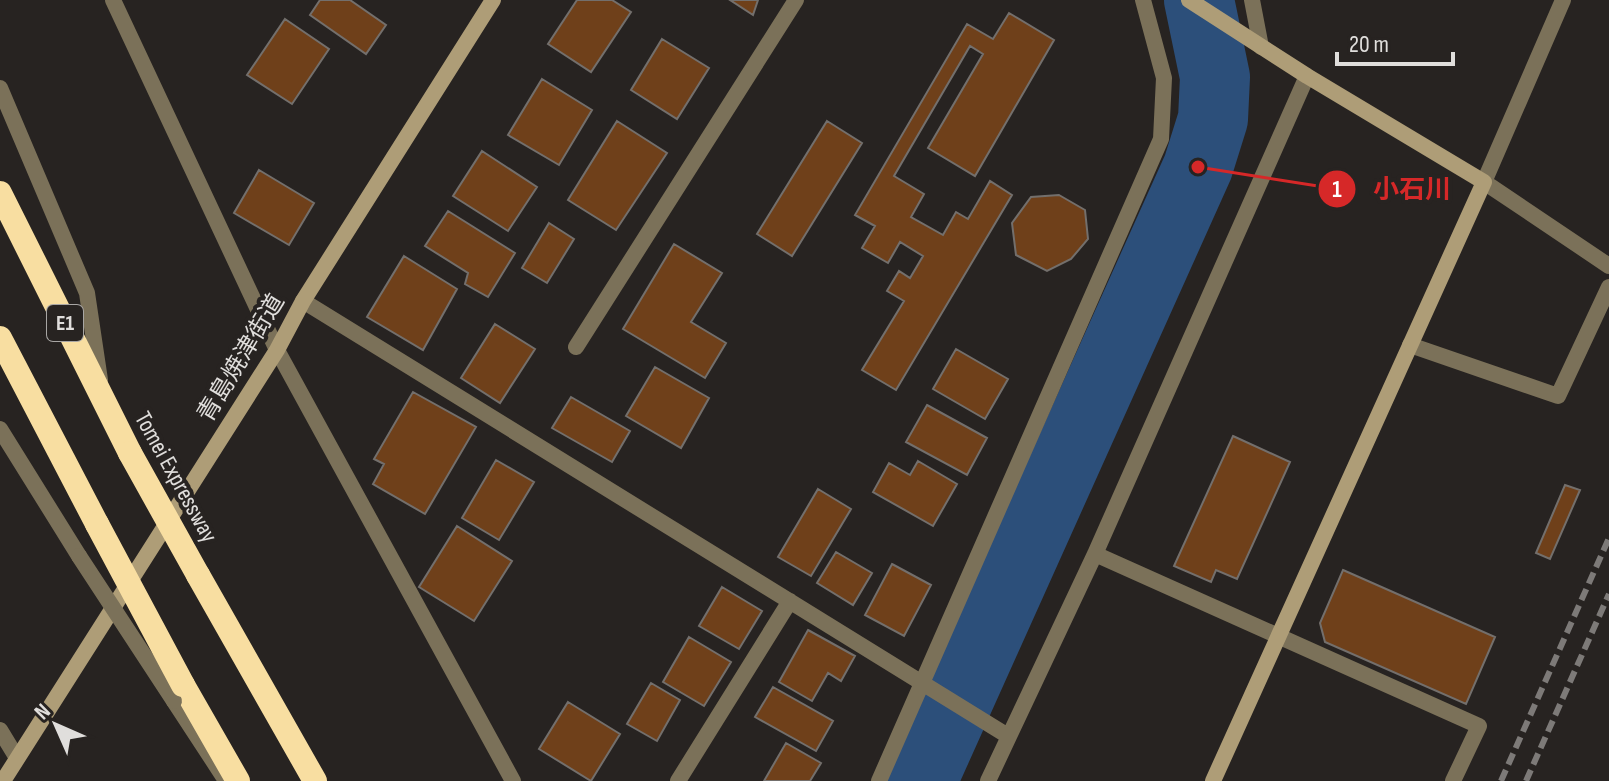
<svg xmlns="http://www.w3.org/2000/svg" width="1609" height="781" font-family="'Sofia Sans Condensed','Noto Sans JP',sans-serif">
	<rect width="100%" height="100%" fill="#272321"/>
	<g fill="none" stroke-linecap="round" stroke-linejoin="round">
		<!-- river -->
		<path stroke="#2c4f7a" stroke-width="70" d="M 922,781 L 1198,167 L 1213,119 L 1215,77 L 1199,0"/>
	</g>
	<!-- building -->
	<path fill="#6f401a" stroke="#736f6c" stroke-width="2" d="M 320,0 L 350,0 L 386,25 L 366,54 L 310,15 Z
		M 577,0 L 612,0 L 631,12 L 591,72 L 548,44 Z
		M 730,0 L 758,0 L 753,15 Z
		M 1009,13 L 1054,40 L 975,176 L 928,148 L 983,54 L 970,46 L 894,176 L 924,194 L 911,217 L 943,235 L 956,212 L 968,219 L 990,181 L 1012,195 L 896,390 L 862,370 L 904,301 L 887,291 L 899,271 L 910,278 L 923,256 L 900,242 L 888,263 L 862,248 L 875,226 L 855,215 L 967,24 L 993,39 Z
		M 285,19 L 329,49 L 292,104 L 247,75 Z
		M 662,39 L 709,68 L 677,119 L 631,90 Z
		M 542,79 L 592,110 L 559,165 L 508,135 Z
		M 617,121 L 667,153 L 616,230 L 568,200 Z
		M 827,121 L 862,143 L 792,256 L 757,234 Z
		M 482,151 L 537,187 L 508,231 L 453,196 Z
		M 259,170 L 314,203 L 289,245 L 234,213 Z
		M 1059,195 L 1085,210 L 1088,239 L 1071,259 L 1047,271 L 1016,255 L 1012,223 L 1031,197 Z
		M 448,211 L 515,253 L 488,297 L 465,284 L 468,273 L 425,246 Z
		M 549,223 L 574,239 L 547,283 L 522,268 Z
		M 674,244 L 722,273 L 691,322 L 726,343 L 705,378 L 623,329 Z
		M 404,256 L 457,289 L 423,350 L 367,317 Z
		M 495,324 L 535,349 L 500,403 L 461,378 Z
		M 956,349 L 1008,379 L 985,419 L 933,389 Z
		M 655,367 L 709,398 L 681,448 L 626,416 Z
		M 413,392 L 476,427 L 425,514 L 373,484 L 384,464 L 374,459 Z
		M 571,397 L 630,431 L 612,462 L 552,428 Z
		M 927,405 L 987,438 L 967,475 L 906,442 Z
		M 1233,436 L 1290,462 L 1237,579 L 1216,570 L 1211,582 L 1174,566 Z
		M 496,460 L 534,482 L 499,540 L 462,518 Z
		M 918,461 L 957,484 L 933,526 L 873,492 L 889,463 L 910,475 Z
		M 1565,485 L 1580,490 L 1550,559 L 1536,553 Z
		M 818,489 L 851,509 L 811,576 L 778,557 Z
		M 457,526 L 512,561 L 474,621 L 419,587 Z
		M 836,552 L 872,573 L 853,605 L 817,583 Z
		M 892,564 L 931,585 L 904,636 L 865,615 Z
		M 1343,570 L 1495,637 L 1466,704 L 1325,642 L 1320,623 Z
		M 722,587 L 762,611 L 739,649 L 699,626 Z
		M 808,630 L 855,656 L 841,681 L 828,673 L 812,701 L 779,682 Z
		M 689,637 L 731,662 L 704,706 L 663,682 Z
		M 651,683 L 680,700 L 657,741 L 627,724 Z
		M 773,687 L 833,721 L 816,751 L 755,717 Z
		M 568,702 L 620,734 L 591,781 L 539,749 Z
		M 786,743 L 821,763 L 810,781 L 764,781 Z"/>
	<g fill="none" stroke-linecap="round" stroke-linejoin="round">
		<!-- lane -->
		<path stroke="#7b7159" stroke-width="16" d="M 0,88 L 87,293 L 100,380
			M 0,429 L 79,556
			M 174,701 L 223,776"/>
		<!-- street -->
		<path stroke="#7b7159" stroke-width="16" d="M 113,0 L 277,350 L 513,781
			M 1252,0 L 1261,47
			M 1563,0 L 1484,182 L 1609,266
			M 303,301 L 1008,736
			M 1410,345 L 1558,396 L 1609,287
			M 576,347 L 796,0
			M 1095,554 L 1479,726 L 1453,781
			M 0,730 L 17,758
			M 678,781 L 790,601
			M 879,781 L 1161,139 L 1164,78 L 1143,0
			M 988,781 L 1095,554 L 1307,76"/>
		<!-- secondary -->
		<path stroke="#ae9d77" stroke-width="16" d="M 1189,0 L 1307,76 L 1484,182 L 1213,781
			M 3,781 L 277,350 L 303,301 L 493,0"/>
		<!-- highway -->
		<path stroke="#f8dea1" stroke-width="24" d="M 0,193 L 130,453
			M 0,338 L 97,524
			M 198,575 L 315,781
			M 183,685 L 238,781"/>
		<!-- rail -->
		<path stroke="#7d7a78" stroke-width="6" stroke-dasharray="12 6" stroke-linecap="butt" d="M 1501,781 L 1609,538
			M 1526,781 L 1609,594"/>
		<!-- lane-bridge -->
		<path stroke="#7b7159" stroke-width="16" d="M 79,556 L 174,701"/>
		<!-- highway-bridge -->
		<path stroke="#f8dea1" stroke-width="24" d="M 130,453 L 198,575
			M 97,524 L 183,685"/>
	</g>
	<g text-anchor="middle" dominant-baseline="central" stroke-width="8" stroke-linejoin="round" paint-order="stroke">
		<!-- shield labels -->
		<rect fill="#272321" stroke="#a8a6a4" stroke-width="2" x="47" y="305" width="36" height="36" rx="6"/>
		<g font-size="22" font-weight="bold" fill="#e0dedc">
			<text x="65" y="323">E1</text>
		</g>
		<!-- street labels -->
		<g font-size="24" fill="#e0dedc" stroke="#272321">
			<text transform="translate(241 358) rotate(-59)">青島焼津街道</text>
			<text transform="translate(176 477) rotate(61)">Tomei Expressway</text>
		</g>
	</g>
	<!-- callouts -->
	<path fill="none" stroke="#d62828" stroke-width="3" d="M1198 167L1337 189"/>
	<g fill="#d62828" stroke="#272321" stroke-width="3">
		<circle cx="1198" cy="167" r="8"/>
		<circle cx="1337" cy="189" r="20"/>
	</g>
	<g font-size="24" text-anchor="middle" font-weight="bold" fill="#fff">
		<text x="1337" y="197">1</text>
	</g>
	<g font-size="26" text-anchor="middle" font-weight="bold" fill="#d62828" stroke="#272321" stroke-width="8" stroke-linejoin="round" paint-order="stroke">
		<text x="1412" y="198">小石川</text>
	</g>
	<!-- north arrow -->
	<g transform="translate(56 725) rotate(315)" stroke="#272321" stroke-width="6" paint-order="stroke">
	<path d="M0-6L14 30L0 20L-14 30Z" fill="#e0dedc"/>
	<text y="-12" font-size="22" font-weight="bold" text-anchor="middle" fill="#e0dedc">N</text>
	</g>
	<!-- scale -->
	<path d="M1337 52v12h116v-12" fill="none" stroke="#e0dedc" stroke-width="4"/>
	<text x="1349" y="52" font-size="24" fill="#e0dedc" stroke="#272321" stroke-width="6" paint-order="stroke">20 m</text>
</svg>
